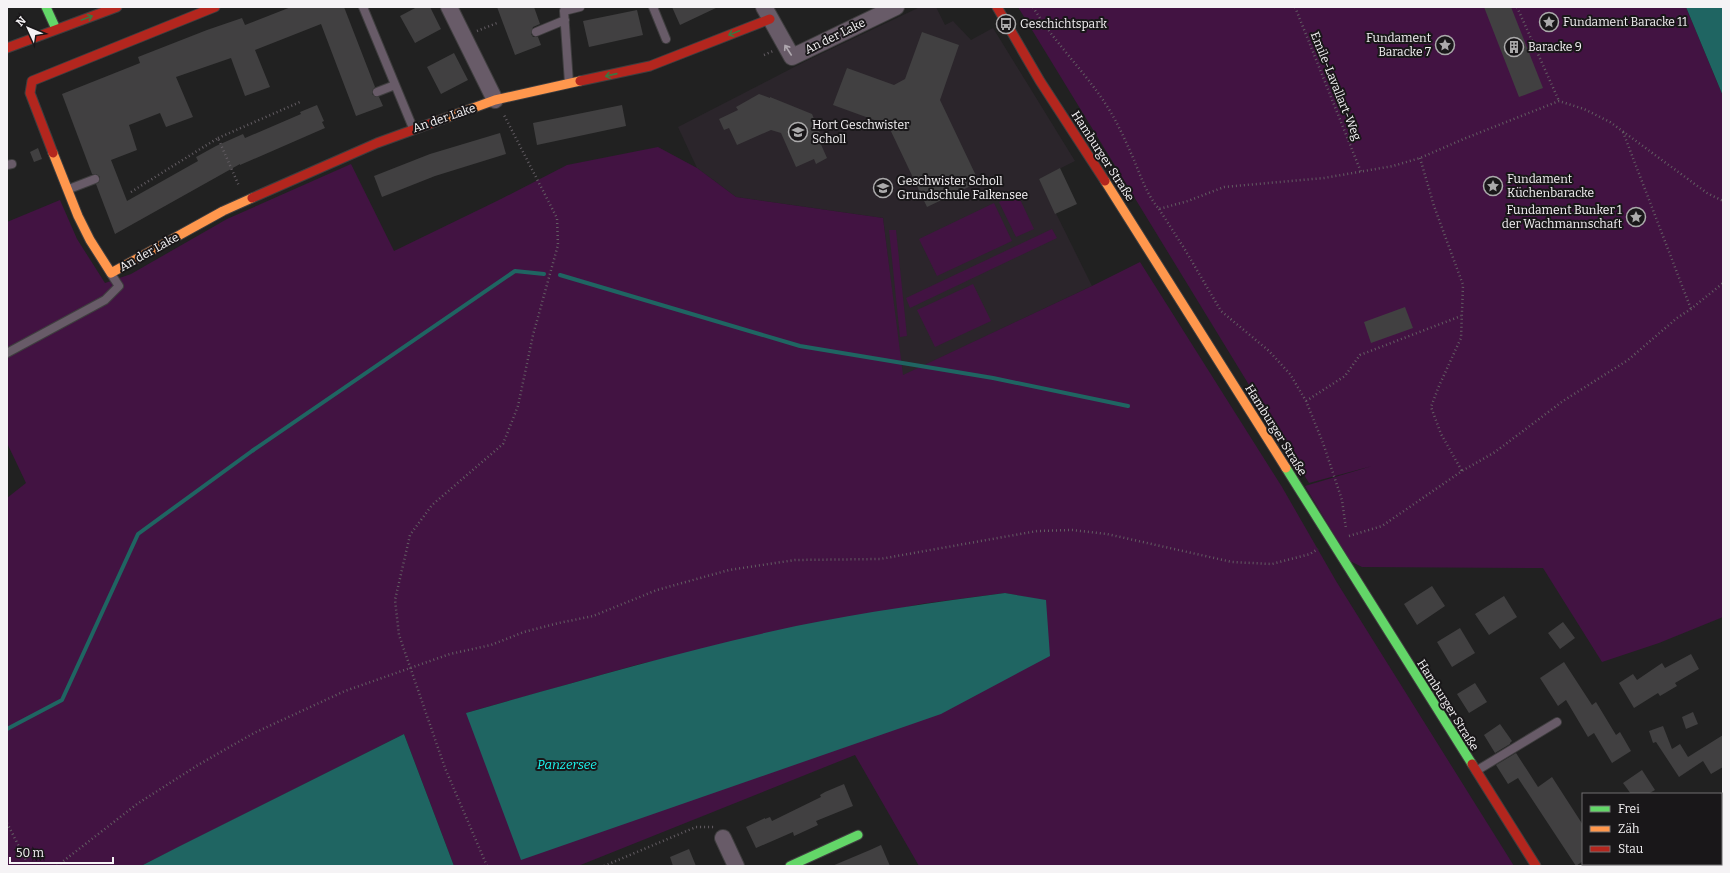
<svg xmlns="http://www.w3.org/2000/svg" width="1730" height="873" font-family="Bitter,serif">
	<rect width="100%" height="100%" fill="#212121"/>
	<!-- built -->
	<path fill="#2b252b" d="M 920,7 L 936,7 L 945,25 L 953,21 L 971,40 L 993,28 L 1075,161 L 1039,179 L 1092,286 L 902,376 L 883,218 L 736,197 L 697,168 L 678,127 L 806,61 Z"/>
	<!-- green -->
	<path fill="#421342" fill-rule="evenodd" d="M 1018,7 L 1686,7 L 1723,96 L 1723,617 L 1659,643 L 1602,662 L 1543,568 L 1362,567 L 1350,561 L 1305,486 L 1372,466 L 1309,483 Z
		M 658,147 L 697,168 L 736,197 L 883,218 L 903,375 L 1092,286 L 1140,262 L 1282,487 L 1336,581 L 1514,866 L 919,866 L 855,755 L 578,866 L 454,866 L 404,734 L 141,866 L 7,866 L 7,498 L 26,483 L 7,443 L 7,222 L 60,200 L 77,239 L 105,283 L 131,274 L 227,219 L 351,164 L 394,251 L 501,199 L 567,165 ZM 1005,593 L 1046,601 L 466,713 L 640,664 L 921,604 Z
		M 1017,193 L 1034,229 L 1016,237 L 999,202 Z
		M 994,203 L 1012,241 L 937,276 L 919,239 Z
		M 1052,229 L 1057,238 L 910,308 L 906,298 Z
		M 889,230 L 896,230 L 907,336 L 900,337 Z
		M 973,284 L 991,321 L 935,347 L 917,310 Z"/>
	<!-- water -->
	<path fill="#1f6562" d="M 1686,7 L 1723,7 L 1723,96 Z
		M 1005,593 L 1046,600 L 1050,656 L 941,714 L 521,860 L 466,713 C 575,682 685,650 796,626 C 865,612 935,602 1005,593 Z
		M 404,734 L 454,866 L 141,866 L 178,847 Z"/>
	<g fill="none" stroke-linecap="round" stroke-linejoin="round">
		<!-- stream -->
		<path stroke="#1f6562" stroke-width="4" d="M 560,275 L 800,346 L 993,378 L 1128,406
			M 7,729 L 62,700 L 138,534 L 252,451 L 515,271 L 544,274"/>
	</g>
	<!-- building -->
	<path fill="#414041" d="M 291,7 L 344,7 L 375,87 L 372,91 L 372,94 L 376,97 L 379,97 L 383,106 L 356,116 L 321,24 L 255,50 L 270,87 L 245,96 L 231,58 L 176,77 L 193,117 L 166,127 L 160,113 L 129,125 L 137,150 L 111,160 L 127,201 L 198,161 L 196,157 L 216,146 L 243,134 L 245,138 L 301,114 L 300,112 L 317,105 L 324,121 L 322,122 L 325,128 L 240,165 L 240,164 L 115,234 L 96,184 L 99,182 L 100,177 L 96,174 L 92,174 L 62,94 L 140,63 L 138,57 L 207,30 L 242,18 L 245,25 Z
		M 417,7 L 430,7 L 441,29 L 415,43 L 400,16 Z
		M 497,7 L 534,7 L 540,24 L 533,27 L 531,34 L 533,37 L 538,37 L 541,45 L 515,55 Z
		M 672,7 L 718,7 L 680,25 Z
		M 1484,7 L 1511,7 L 1543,88 L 1519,97 Z
		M 637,10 L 643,35 L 589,47 L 583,21 Z
		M 922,32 L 959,45 L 940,100 L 979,182 L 927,207 L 888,125 L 833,105 L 847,68 L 894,85 L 905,79 Z
		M 454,53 L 468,80 L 441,94 L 427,67 Z
		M 759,94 L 770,98 L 770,97 L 812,114 L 822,138 L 819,140 L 827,158 L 816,164 L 814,159 L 796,167 L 781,133 L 771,130 L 737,145 L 729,128 L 724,130 L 719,119 L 738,110 L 736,107 Z
		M 622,105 L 626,126 L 537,145 L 533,123 Z
		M 500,133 L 506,154 L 435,176 L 382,197 L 374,176 L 430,154 Z
		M 38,148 L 42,159 L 34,162 L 30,152 Z
		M 1060,168 L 1077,204 L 1055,214 L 1039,179 Z
		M 1405,307 L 1413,328 L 1371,343 L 1364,322 Z
		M 1432,586 L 1445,606 L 1417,625 L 1404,604 Z
		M 1504,596 L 1517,617 L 1489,635 L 1475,614 Z
		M 1563,622 L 1575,638 L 1560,649 L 1548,633 Z
		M 1460,628 L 1475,653 L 1452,667 L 1437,642 Z
		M 1691,654 L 1699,669 L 1675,683 L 1677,686 L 1660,696 L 1658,693 L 1634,708 L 1619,683 L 1633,674 L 1637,680 L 1662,663 L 1665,668 Z
		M 1564,662 L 1592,705 L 1596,702 L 1616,735 L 1620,732 L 1631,751 L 1612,763 L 1594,733 L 1588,737 L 1566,700 L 1558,706 L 1540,678 Z
		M 1475,683 L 1487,702 L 1469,713 L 1457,694 Z
		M 1693,712 L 1698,724 L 1686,729 L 1682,717 Z
		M 1500,724 L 1512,741 L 1510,743 L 1510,744 L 1495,753 L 1484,735 Z
		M 1663,726 L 1672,749 L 1680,744 L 1688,757 L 1723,735 L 1723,767 L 1711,774 L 1703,761 L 1679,777 L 1656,742 L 1653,743 L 1649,731 Z
		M 1516,753 L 1538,787 L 1552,777 L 1583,825 L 1583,861 L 1576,866 L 1518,778 L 1508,784 L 1496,765 Z
		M 1642,770 L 1655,790 L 1648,794 L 1631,794 L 1623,783 Z
		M 844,784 L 853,806 L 816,821 L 818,825 L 794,836 L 793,832 L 756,848 L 746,827 L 765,818 L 765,819 L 770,817 L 772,821 L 821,797 L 820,795 L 825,792 Z
		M 881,845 L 890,866 L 832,866 L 870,850 Z
		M 689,849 L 696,866 L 673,866 L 670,857 Z"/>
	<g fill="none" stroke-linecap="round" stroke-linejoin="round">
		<!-- lane casing -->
		<g stroke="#3f3e3f" stroke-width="10">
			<path id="lane" d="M 363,7 L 413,128
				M 653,7 L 666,39
				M 536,32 L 565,20
				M 569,83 L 564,11 L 580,7
				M 377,92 L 395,85
				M 7,165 L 12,164
				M 69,189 L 95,179
				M 7,353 L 105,300 L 119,286 L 111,274
				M 1476,771 L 1557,722"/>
		</g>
		<!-- street casing -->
		<g stroke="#3f3e3f" stroke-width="18">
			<path id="street" d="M 449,7 L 495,100
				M 764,7 L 792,57 L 896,7
				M 1721,822 L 1723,821
				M 723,838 L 736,866"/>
		</g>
		<!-- fast casing -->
		<g stroke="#3f3e3f" stroke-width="11">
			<path id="fast" d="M 46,7 L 56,29
				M 1286,468 L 1472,764
				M 790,866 L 858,835"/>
		</g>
		<!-- slow casing -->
		<g stroke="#3f3e3f" stroke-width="11">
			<path id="slow" d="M 432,123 L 495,100 L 580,81
				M 53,153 L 78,216 L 90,240 L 111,273 L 223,211 L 252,198
				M 1105,181 L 1286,468"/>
		</g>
		<!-- jam casing -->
		<g stroke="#3f3e3f" stroke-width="11">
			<path id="jam" d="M 997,7 L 1040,81 L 1105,181
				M 7,48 L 117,7
				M 580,81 L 650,66 L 770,19
				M 53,153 L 30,93 L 32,81 L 215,7
				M 252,198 L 377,143 L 432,123
				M 1472,764 L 1536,866"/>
		</g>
		<!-- path -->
		<path stroke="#635d63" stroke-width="2.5" stroke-dasharray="1 3" stroke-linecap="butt" d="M 1033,7 C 1055,44 1087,73 1110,111 C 1119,126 1127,144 1134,160 C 1141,177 1147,195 1159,209 L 1188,201 L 1224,187 L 1324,178 L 1393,166 L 1420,158 L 1466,138 L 1559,101 L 1584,109 L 1610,122 L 1707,193 L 1723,201
			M 1295,7 L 1361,172
			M 1517,7 L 1559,101
			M 477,31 L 497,23
			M 764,55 L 773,51
			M 1623,132 L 1691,309
			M 218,138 L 300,102
			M 1420,158 L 1434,206 L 1463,285 L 1461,338 L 1439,386 L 1431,407 L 1441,434 L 1462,471
			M 131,192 L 218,138 L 239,186
			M 1159,209 L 1184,248 L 1221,311 L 1269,351 L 1290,374 L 1306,401 L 1323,443 L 1342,500 L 1346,529
			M 1306,401 L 1345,376 L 1360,355 L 1461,316
			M 1349,536 L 1382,526 L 1462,471 L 1495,452 L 1563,401 L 1628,360 L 1677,318 L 1691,309 L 1723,283
			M 7,823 L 29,866
			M 57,866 L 137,804 L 198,765 L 254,733 L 345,691 L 450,654 L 491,645 L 524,632 L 559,623 L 593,616 L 657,590 L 729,570 L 795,560 L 880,559 L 1037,531 L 1072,530 L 1107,534 L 1232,562 L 1272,564 L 1310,554 L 1318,549
			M 487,866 L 445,768 L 399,635 L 395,600 L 410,535 L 432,505 L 503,444 L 518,406 L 533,335 L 558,245 L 557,218 L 504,115
			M 604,866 L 696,827 L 715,827"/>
		<!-- lane -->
		<use href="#lane" stroke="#685b68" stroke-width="8"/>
		<!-- street -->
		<use href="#street" stroke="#685b68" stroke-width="16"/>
		<!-- fast -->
		<use href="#fast" stroke="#63d668" stroke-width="9"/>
		<!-- slow -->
		<use href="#slow" stroke="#ff974d" stroke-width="9"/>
		<!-- jam -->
		<use href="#jam" stroke="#b3261e" stroke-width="9"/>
	</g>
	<!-- one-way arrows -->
	<defs><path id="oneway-shaft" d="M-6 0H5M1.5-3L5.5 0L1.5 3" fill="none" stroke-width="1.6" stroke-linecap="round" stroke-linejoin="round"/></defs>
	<g stroke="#3e7640">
		<use href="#oneway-shaft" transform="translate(87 18) rotate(-20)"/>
		<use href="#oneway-shaft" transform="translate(734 33) rotate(159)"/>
		<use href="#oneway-shaft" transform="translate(611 75) rotate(167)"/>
	</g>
	<use stroke="#aea7ae" href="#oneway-shaft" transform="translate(788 50) rotate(-123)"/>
	<!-- icons -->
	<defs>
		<g id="sight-ring" transform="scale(1)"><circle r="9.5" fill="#191719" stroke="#abaaab" stroke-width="1.5"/><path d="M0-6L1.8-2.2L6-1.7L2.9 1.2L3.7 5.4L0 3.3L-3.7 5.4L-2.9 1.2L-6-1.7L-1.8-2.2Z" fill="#abaaab"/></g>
		<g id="bus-ring" transform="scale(1)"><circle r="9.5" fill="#191719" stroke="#abaaab" stroke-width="1.5"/><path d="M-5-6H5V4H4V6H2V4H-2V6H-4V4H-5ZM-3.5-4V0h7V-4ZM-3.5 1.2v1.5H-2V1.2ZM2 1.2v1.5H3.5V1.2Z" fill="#abaaab"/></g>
		<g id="building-ring" transform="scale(1)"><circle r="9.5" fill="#191719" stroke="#abaaab" stroke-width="1.5"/><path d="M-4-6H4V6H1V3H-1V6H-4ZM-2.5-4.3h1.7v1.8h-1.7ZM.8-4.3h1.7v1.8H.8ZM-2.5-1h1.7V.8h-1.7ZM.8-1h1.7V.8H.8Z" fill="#abaaab"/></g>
		<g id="school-ring" transform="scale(1)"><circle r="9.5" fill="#191719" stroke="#abaaab" stroke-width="1.5"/><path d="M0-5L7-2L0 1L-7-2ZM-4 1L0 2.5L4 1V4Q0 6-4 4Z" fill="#abaaab"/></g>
	</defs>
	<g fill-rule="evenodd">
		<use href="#sight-ring" x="1549" y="22"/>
		<use href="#bus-ring" x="1006" y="24"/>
		<use href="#sight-ring" x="1445" y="45"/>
		<use href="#building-ring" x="1514" y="47"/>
		<use href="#school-ring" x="798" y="132"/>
		<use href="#sight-ring" x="1493" y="186"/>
		<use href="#school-ring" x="883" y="188"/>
		<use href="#sight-ring" x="1636" y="217"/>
	</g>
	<g text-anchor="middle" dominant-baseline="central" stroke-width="4" stroke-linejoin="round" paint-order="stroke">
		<!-- poi labels -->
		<g font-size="12" fill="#f5f3f5" stroke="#191719" text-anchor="start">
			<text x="1563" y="22">Fundament Baracke 11</text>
			<text x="1020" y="24">Geschichtspark</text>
			<text x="1431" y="38" text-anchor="end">Fundament<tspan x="1431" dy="14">Baracke 7</tspan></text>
			<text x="1528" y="47">Baracke 9</text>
			<text x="812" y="125">Hort Geschwister<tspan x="812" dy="14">Scholl</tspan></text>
			<text x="1507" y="179">Fundament<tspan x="1507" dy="14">Küchenbaracke</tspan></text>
			<text x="897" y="181">Geschwister Scholl<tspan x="897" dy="14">Grundschule Falkensee</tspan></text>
			<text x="1622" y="210" text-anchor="end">Fundament Bunker 1<tspan x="1622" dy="14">der Wachmannschaft</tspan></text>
		</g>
		<!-- street labels -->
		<g font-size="12" fill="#f5f3f5" stroke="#191719">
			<text transform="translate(835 36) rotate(-26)">An der Lake</text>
			<text transform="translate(1336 86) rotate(68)">Emile-Lavallart-Weg</text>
			<text transform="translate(444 118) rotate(-19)">An der Lake</text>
			<text transform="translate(1103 156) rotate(57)">Hamburger Straße</text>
			<text transform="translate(149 252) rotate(-29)">An der Lake</text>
			<text transform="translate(1276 430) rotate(58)">Hamburger Straße</text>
			<text transform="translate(1448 705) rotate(58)">Hamburger Straße</text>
		</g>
		<!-- water labels -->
		<g font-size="13" font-style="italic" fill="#1bfaf2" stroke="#191719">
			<text x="567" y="764">Panzersee</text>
		</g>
	</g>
	<!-- border -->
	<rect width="1730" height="873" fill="none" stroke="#f5f3f5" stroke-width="16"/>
	<!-- legend -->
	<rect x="1582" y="793" width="140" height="72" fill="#191719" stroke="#716f71"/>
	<rect x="1590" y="806" width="20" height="6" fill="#63d668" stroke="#716f71"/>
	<text x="1618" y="813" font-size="12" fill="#f5f3f5">Frei</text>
	<rect x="1590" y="826" width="20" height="6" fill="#ff974d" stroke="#716f71"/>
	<text x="1618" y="833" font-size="12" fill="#f5f3f5">Zäh</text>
	<rect x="1590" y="846" width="20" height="6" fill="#b3261e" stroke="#716f71"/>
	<text x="1618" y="853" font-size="12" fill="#f5f3f5">Stau</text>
	<!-- north arrow -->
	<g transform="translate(28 28) rotate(314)" stroke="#191719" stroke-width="3" paint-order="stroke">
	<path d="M0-3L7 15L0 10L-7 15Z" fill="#f5f3f5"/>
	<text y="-6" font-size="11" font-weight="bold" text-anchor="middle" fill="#f5f3f5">N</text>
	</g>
	<!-- scale -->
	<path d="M10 857v6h103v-6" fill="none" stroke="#f5f3f5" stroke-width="2"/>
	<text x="16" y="857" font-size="12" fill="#f5f3f5" stroke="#191719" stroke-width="3" paint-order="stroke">50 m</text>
</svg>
